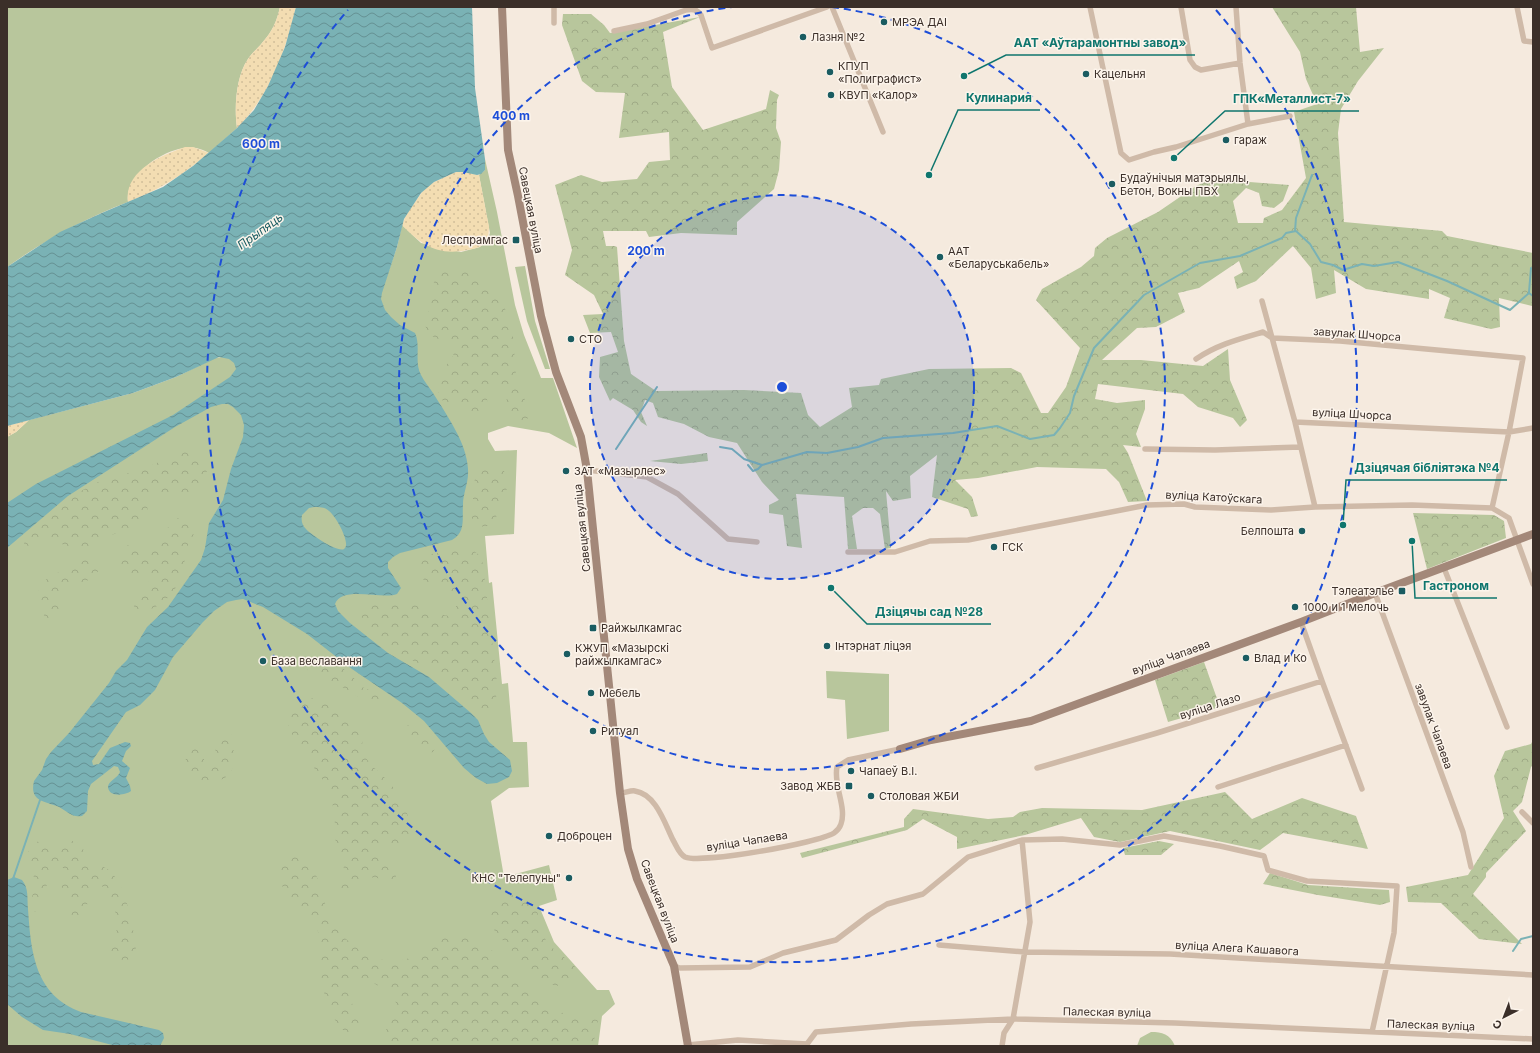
<svg xmlns="http://www.w3.org/2000/svg" width="1540" height="1053" font-family="Inter,sans-serif">
	<defs>
		<pattern id="forest-crowns" width="20" height="18" patternUnits="userSpaceOnUse"><rect width="20" height="18" fill="#b8c69c"/><path d="M2 6a3 3 0 1 1 6 0M12 15a3 3 0 1 1 6 0" fill="none" stroke="#9faa86"/></pattern>
		<pattern id="sand-dots" width="8" height="8" patternUnits="userSpaceOnUse"><rect width="8" height="8" fill="#f3ddb2"/><path d="M2 2h.1M6 6h.1" fill="none" stroke="#d1be99" stroke-width="1.8" stroke-linecap="round"/></pattern>
		<pattern id="water-waves" width="16" height="10" patternUnits="userSpaceOnUse"><rect width="16" height="10" fill="#7ab2b5"/><path d="M0 5q4-4 8 0t8 0" fill="none" stroke="#659193"/></pattern>
	</defs>
	<rect width="100%" height="100%" fill="#f5eade"/>
	<!-- grass -->
	<path fill="#b8c69c" d="M 7,7 L 280,7 C 277,21 272,32 262,43 C 258,48 252,53 248,59 C 236,76 234,108 237,128 L 209,153 C 202,149 192,146 184,148 C 161,151 124,176 128,202 C 84,219 45,240 7,267 Z
		M 485,159 L 497,212 L 515,305 L 524,335 L 541,378 L 553,378 L 577,448 L 549,433 L 508,426 L 488,433 L 488,439 L 495,451 L 517,450 L 514,534 L 485,536 L 489,583 L 492,582 L 502,684 L 508,683 L 513,742 L 527,742 L 529,787 L 509,788 L 491,801 L 504,877 L 549,865 L 557,900 L 539,906 L 554,942 L 597,990 L 609,990 L 615,1004 L 602,1016 L 598,1046 L 7,1046 L 7,437 L 16,432 L 29,420 L 133,393 L 176,377 L 215,358 L 222,357 L 381,293 L 397,247 L 402,225 L 421,243 L 461,252 L 480,247 L 488,239 L 490,233 L 479,175 L 485,170 Z
		M 525,266 L 535,321 L 550,369 L 545,369 L 527,321 L 515,267 Z
		M 826,671 L 889,674 L 889,731 L 847,739 L 845,700 L 827,698 Z
		M 1151,1032 C 1162,1032 1170,1034 1175,1046 L 1137,1046 L 1140,1038 Z"/>
	<!-- forest -->
	<path fill="url(#forest-crowns)" d="M 1272,7 L 1356,7 L 1360,52 L 1384,48 L 1358,81 L 1341,109 L 1338,133 L 1344,222 L 1442,231 L 1447,236 L 1533,253 L 1533,309 L 1532,306 L 1499,298 L 1500,327 L 1491,329 L 1444,318 L 1450,298 L 1429,289 L 1429,299 L 1366,289 L 1334,270 L 1336,293 L 1316,299 L 1311,268 L 1293,246 L 1256,281 L 1237,289 L 1234,277 L 1243,272 L 1239,261 L 1199,288 L 1178,293 L 1185,312 L 1156,327 L 1137,328 L 1102,360 L 1141,360 L 1203,366 L 1228,349 L 1230,380 L 1247,420 L 1240,427 L 1233,418 L 1198,407 L 1183,394 L 1098,384 L 1095,399 L 1117,403 L 1145,400 L 1145,409 L 1136,434 L 1141,447 L 1123,445 L 1128,453 L 1147,501 L 1128,502 L 1119,482 L 1106,469 L 1037,467 L 978,478 L 955,480 L 972,497 L 978,516 L 971,517 L 968,509 L 932,497 L 937,455 L 910,476 L 911,498 L 893,501 L 886,491 L 891,548 L 885,549 L 880,514 L 873,508 L 863,508 L 852,516 L 857,549 L 848,549 L 844,497 L 796,494 L 802,548 L 787,546 L 783,515 L 769,513 L 769,505 L 779,500 L 762,482 L 737,443 L 709,437 L 684,424 L 658,417 L 653,403 L 645,400 L 641,412 L 647,426 L 641,422 L 633,410 L 613,398 L 610,401 L 599,377 L 600,357 L 618,352 L 611,332 L 590,333 L 583,315 L 603,314 L 594,295 L 565,275 L 572,250 L 555,185 L 581,175 L 602,182 L 637,179 L 649,162 L 670,160 L 669,132 L 619,138 L 625,93 L 596,92 L 582,81 L 562,25 L 563,14 L 591,14 L 604,25 L 610,33 L 700,17 L 663,32 L 672,87 L 703,130 L 766,109 L 770,90 L 779,95 L 777,100 L 776,128 L 781,142 L 779,170 L 774,189 L 737,222 L 737,235 L 681,233 L 649,237 L 646,231 L 603,231 L 606,246 L 614,246 L 617,247 L 624,341 L 631,374 L 656,391 L 744,390 L 801,393 L 808,415 L 820,427 L 852,407 L 849,388 L 879,385 L 881,379 L 929,369 L 1011,368 L 1021,373 L 1041,413 L 1048,413 L 1066,387 L 1080,348 L 1036,300 L 1042,289 L 1081,267 L 1094,256 L 1095,248 L 1107,238 L 1158,212 L 1196,186 L 1211,179 L 1289,185 L 1283,201 L 1274,208 L 1262,206 L 1259,193 L 1246,188 L 1233,201 L 1238,223 L 1263,223 L 1264,218 L 1282,210 L 1306,178 L 1294,112 L 1317,104 L 1306,79 L 1300,52 Z
		M 454,267 C 493,275 509,305 514,343 C 515,351 514,359 515,368 C 517,383 525,397 529,412 C 529,415 529,418 526,420 C 523,422 520,422 517,421 C 505,418 509,406 506,397 C 504,393 502,390 497,388 C 484,389 488,399 487,408 L 482,413 L 478,414 L 449,405 C 433,397 437,380 445,367 C 449,361 454,358 454,351 L 450,345 L 432,336 L 428,333 L 425,325 L 429,309 L 434,282 L 439,274 L 446,270 Z
		M 182,452 C 189,452 194,453 199,458 C 204,463 207,468 207,475 C 205,502 168,489 151,497 C 144,505 151,515 144,523 C 137,532 124,531 114,534 C 100,539 88,550 74,549 C 65,549 61,541 53,538 L 30,547 L 24,544 L 25,538 C 47,517 70,495 98,482 C 112,476 128,474 142,469 C 156,464 168,457 182,452 Z
		M 707,453 L 708,461 L 681,464 L 650,461 Z
		M 488,465 C 525,462 499,523 487,526 C 482,528 477,525 473,521 C 470,514 472,508 473,500 C 474,485 472,472 488,465 Z
		M 1413,513 L 1494,515 L 1504,521 L 1506,538 L 1427,569 Z
		M 178,518 C 183,518 187,518 191,523 C 199,531 190,540 187,548 C 185,555 185,562 183,569 C 179,588 167,603 149,610 C 142,612 137,611 133,605 L 133,600 C 142,593 149,593 149,580 C 139,566 130,580 122,572 C 119,569 118,564 118,560 C 122,531 143,555 157,544 C 167,536 164,526 178,518 Z
		M 464,547 L 473,550 L 480,556 L 483,564 L 497,683 L 496,699 L 494,705 C 487,710 479,711 471,707 C 458,701 453,685 442,676 C 429,666 344,634 365,609 C 375,597 413,604 426,608 C 435,611 442,616 452,616 L 456,613 L 456,601 L 441,587 L 426,582 L 422,578 L 419,573 L 419,566 L 426,556 L 432,554 Z
		M 90,557 L 94,557 L 99,561 L 101,564 L 99,570 L 95,575 L 84,583 L 64,588 L 61,590 L 57,598 L 61,615 L 54,621 L 45,617 C 34,602 35,584 53,575 C 60,571 67,570 74,567 C 79,564 84,560 90,557 Z
		M 312,657 L 316,657 L 341,667 L 350,674 L 362,687 L 382,695 L 385,701 C 374,710 352,692 342,687 C 332,682 318,679 310,672 C 307,670 306,668 305,664 L 309,658 Z
		M 1204,662 L 1220,707 L 1168,722 L 1155,680 Z
		M 311,698 C 330,701 348,718 361,731 C 364,740 360,750 366,758 C 370,765 377,770 383,776 C 399,791 416,820 408,843 L 401,846 L 385,845 L 380,849 C 379,865 397,865 396,878 C 388,886 379,875 369,878 C 359,881 355,894 346,899 L 340,898 L 337,892 C 339,888 343,885 345,881 C 349,871 339,861 336,852 C 335,831 336,808 328,789 C 324,779 316,772 311,763 C 308,758 307,752 303,747 C 300,742 294,739 291,733 C 282,717 294,700 311,698 Z
		M 410,724 C 422,724 442,738 433,752 L 426,754 L 423,752 L 414,742 L 406,738 L 404,731 L 405,727 Z
		M 223,730 L 228,730 C 235,737 233,748 234,757 C 234,775 224,783 207,781 C 193,780 183,773 186,758 C 187,751 189,746 195,743 L 199,742 L 204,747 L 204,761 L 209,765 L 212,764 C 218,757 212,741 223,730 Z
		M 1533,740 L 1533,765 L 1531,767 L 1522,802 L 1513,811 L 1526,831 L 1486,873 L 1486,877 L 1473,894 L 1522,944 L 1479,939 L 1441,903 L 1408,902 L 1406,887 L 1468,875 L 1504,818 L 1494,776 L 1505,751 L 1531,744 Z
		M 1225,792 L 1252,819 L 1302,798 L 1356,816 L 1368,849 L 1283,833 L 1260,850 L 1170,831 L 1120,842 L 1094,837 L 1081,818 L 1025,835 L 957,849 L 957,837 L 923,819 L 907,830 L 802,858 L 800,853 L 904,827 L 904,819 L 913,809 L 988,819 L 1013,817 L 1020,812 L 1042,808 L 1142,810 Z
		M 72,841 C 84,843 83,853 90,860 C 95,866 103,865 109,870 C 126,884 132,924 136,945 C 136,963 119,965 111,951 L 112,942 L 119,924 L 110,895 L 107,890 L 99,884 L 92,885 L 85,913 L 80,919 L 74,918 C 67,911 72,905 69,898 C 67,893 61,890 61,884 C 60,879 63,874 64,869 L 58,862 L 53,864 L 40,908 L 35,912 L 31,908 C 29,899 36,891 35,881 C 33,871 21,850 34,843 C 40,839 45,846 51,847 C 59,848 65,843 72,841 Z
		M 1159,841 L 1174,844 L 1161,855 L 1125,855 L 1123,848 Z
		M 293,856 C 327,870 318,897 333,923 C 340,935 352,945 363,952 C 379,963 404,964 420,953 C 436,942 442,930 463,935 C 505,946 510,984 541,1003 C 561,1016 576,1015 598,1020 L 593,1046 L 381,1046 C 382,1031 398,1014 396,1003 C 394,991 355,969 350,986 C 346,997 360,1017 360,1030 L 357,1033 L 347,1033 C 328,1020 321,986 320,964 C 320,954 322,944 319,934 C 310,906 263,891 286,858 Z
		M 1270,873 L 1308,885 L 1389,890 L 1390,902 L 1380,905 L 1318,895 L 1263,884 Z
		M 511,895 C 549,900 532,923 549,944 C 557,954 569,959 577,969 L 579,973 L 575,982 C 550,998 521,962 507,945 C 500,936 483,922 488,908 C 491,899 502,896 511,895 Z"/>
	<!-- sand -->
	<path fill="url(#sand-dots)" d="M 280,7 L 296,7 C 285,52 271,94 237,128 C 234,108 236,76 248,59 C 252,53 258,48 262,43 C 272,32 277,21 280,7 Z
		M 185,147 L 193,147 L 209,153 C 181,176 161,189 128,202 C 124,171 160,156 185,147 Z
		M 456,172 L 463,172 L 479,175 L 489,227 L 488,239 C 483,247 475,249 467,250 C 438,256 421,245 402,225 L 406,215 L 425,188 L 434,182 Z
		M 29,420 L 16,432 L 7,437 L 7,426 Z"/>
	<!-- water -->
	<path fill="url(#water-waves)" fill-rule="evenodd" d="M 296,7 L 472,7 L 475,88 L 485,159 L 485,170 L 481,174 L 477,175 L 463,172 L 456,172 L 434,182 L 421,193 L 404,219 L 397,247 L 382,293 L 381,299 L 385,310 L 391,317 L 400,325 L 415,333 C 421,346 414,362 421,375 C 424,381 429,387 433,393 C 446,414 467,443 468,469 C 469,483 463,492 463,505 C 462,519 466,532 452,540 L 400,553 L 393,557 L 388,562 L 388,568 L 401,588 L 397,594 C 382,600 342,585 335,604 L 338,611 L 350,623 L 388,653 L 429,677 L 471,713 L 478,720 L 484,734 L 489,742 L 510,760 L 512,771 L 509,777 L 497,783 L 487,784 L 476,778 L 464,768 L 424,721 L 402,703 L 352,669 L 307,634 L 263,607 L 243,599 L 236,600 L 227,602 L 214,611 L 203,622 L 173,657 L 155,690 L 140,705 L 126,712 L 92,761 L 93,765 L 99,764 L 110,748 L 125,742 L 130,743 L 131,746 L 126,751 L 122,761 L 130,768 L 126,778 L 130,786 L 131,791 C 126,795 109,798 108,787 C 108,781 118,778 120,772 L 118,767 L 114,766 L 91,784 L 88,791 L 87,811 L 82,816 C 72,818 67,811 59,807 C 45,801 29,802 34,781 L 42,770 L 46,759 L 51,752 L 69,733 L 109,683 L 116,671 L 127,660 L 147,627 L 168,607 L 201,560 L 205,548 L 209,523 L 223,500 L 231,469 L 243,437 L 244,425 L 241,415 L 233,407 L 228,404 L 222,404 L 211,407 L 175,427 L 68,496 L 7,548 L 7,503 L 36,484 L 173,415 L 230,377 L 236,369 L 234,363 L 229,359 L 219,357 L 176,377 L 133,393 L 7,426 L 7,267 L 60,232 L 104,212 L 163,187 L 193,166 L 237,128 L 254,110 L 268,86 L 285,47 ZM 314,507 C 320,507 325,507 329,511 C 335,515 352,544 344,549 C 338,553 310,534 306,529 C 302,525 301,521 302,515 L 309,508 Z
		M 14,877 L 22,880 C 29,888 27,899 28,909 C 31,953 35,995 81,1012 L 159,1030 L 163,1033 L 164,1038 L 160,1046 L 116,1046 L 70,1034 L 43,1030 L 22,1017 L 7,1004 L 7,880 Z"/>
	<g fill="none" stroke-linecap="round" stroke-linejoin="round">
		<!-- stream -->
		<path stroke="#7ab2b5" stroke-width="2" d="M 1295,231 L 1296,218 L 1312,175
			M 1529,292 L 1531,268
			M 720,447 L 732,449 L 744,459 L 762,465 L 807,452 L 827,453 L 858,447 L 883,438 L 953,433 L 997,426 L 1030,439 L 1054,435 L 1060,428 L 1070,413 L 1074,396 L 1094,348 L 1144,295 L 1200,263 L 1240,256 L 1282,238 L 1286,233 L 1296,231 L 1310,244 L 1321,262 L 1333,265 L 1343,270 L 1362,264 L 1374,266 L 1398,262 L 1447,281 L 1510,310 L 1529,293 L 1533,296
			M 616,449 L 657,387
			M 748,465 L 753,471 L 758,469 L 762,465
			M 13,879 L 40,800
			M 1513,951 L 1521,939 L 1533,936"/>
		<!-- street -->
		<path stroke="#cfbaa8" stroke-width="5.5" d="M 554,7 L 554,23
			M 832,7 L 883,132
			M 1090,7 L 1121,153 L 1129,160 L 1154,152 L 1176,147 L 1248,124 L 1290,116
			M 1181,7 L 1190,60 L 1195,67 L 1201,70 L 1240,63
			M 1236,7 L 1240,63 L 1248,124
			M 1517,7 L 1524,41 L 1533,42
			M 614,31 L 647,24 L 686,10 C 692,9 697,9 701,15 L 712,48 L 827,7
			M 1262,301 L 1295,422 L 1315,507
			M 1196,359 C 1216,345 1239,339 1263,332 L 1272,338 L 1340,341 L 1523,358 L 1509,432 L 1492,508
			M 1295,422 L 1509,432 L 1533,428
			M 1145,449 L 1215,450 L 1300,447
			M 587,470 L 647,477 L 678,494 L 728,539 L 757,542
			M 848,552 L 895,552 L 930,541 L 968,540 L 1147,505 L 1184,504 L 1195,507 L 1271,510 L 1315,507 L 1412,505 L 1492,508 L 1509,518 L 1533,584
			M 1444,568 L 1507,727
			M 1375,593 L 1463,832 L 1471,867
			M 1301,622 L 1322,681
			M 1037,768 L 1157,733 L 1322,681 L 1362,789
			M 1218,787 L 1346,745
			M 620,793 C 625,793 631,790 635,791 C 656,794 665,824 673,840 C 676,845 679,854 685,857 C 701,864 818,843 834,833 C 837,831 840,827 841,824 C 847,807 833,785 837,767 L 848,760 L 900,749
			M 1522,812 L 1533,823
			M 939,945 L 1025,952 L 1170,954 L 1533,975
			M 674,966 L 680,968 L 750,967 L 783,953 L 836,940 L 869,915 L 887,904 L 923,894 L 968,857 L 1022,840 L 1062,839 L 1120,845 L 1164,836 L 1220,846 L 1264,856 L 1268,870 L 1307,881 L 1397,886 L 1394,933 L 1372,1032
			M 688,1045 L 738,1040 L 807,1044 L 816,1032 L 911,1024 L 1013,1019 L 1175,1023 L 1533,1039
			M 1002,1046 L 1004,1033 L 1013,1019 L 1030,922 L 1022,840"/>
		<!-- secondary -->
		<path stroke="#a38879" stroke-width="8" d="M 502,7 L 508,150 L 518,196 L 541,316 L 556,372 L 581,437 L 587,470 L 620,793 L 628,849 L 637,879 L 674,966 L 688,1046
			M 900,749 L 931,740 L 1031,721 L 1301,622 L 1375,593 L 1533,534"/>
	</g>
	<!-- distance rings -->
	<circle cx="782" cy="387" r="192" fill="#1d4ed8" fill-opacity=".12"/>
	<g fill="none" stroke="#1d4ed8" stroke-width="2" stroke-dasharray="7 5">
		<circle cx="782" cy="387" r="192"/>
		<path d="M832 7A383 383 0 1 1 732 7"/>
		<path d="M1216 10A575 575 0 1 1 348 10"/>
	</g>
	<!-- markers -->
	<g fill="#1a5c61" stroke="#fcf4eb" stroke-width="1.5">
		<circle cx="884" cy="22" r="4"/>
		<circle cx="803" cy="37" r="4"/>
		<circle cx="830" cy="72" r="4"/>
		<circle cx="1086" cy="74" r="4"/>
		<circle cx="831" cy="95" r="4"/>
		<circle cx="1226" cy="140" r="4"/>
		<circle cx="1112" cy="184" r="4"/>
		<rect x="512" y="236" width="8" height="8" rx="2"/>
		<circle cx="940" cy="257" r="4"/>
		<circle cx="571" cy="339" r="4"/>
		<circle cx="566" cy="471" r="4"/>
		<circle cx="1302" cy="531" r="4"/>
		<circle cx="994" cy="547" r="4"/>
		<rect x="1398" y="587" width="8" height="8" rx="2"/>
		<circle cx="1295" cy="607" r="4"/>
		<rect x="589" y="624" width="8" height="8" rx="2"/>
		<circle cx="827" cy="646" r="4"/>
		<circle cx="567" cy="654" r="4"/>
		<circle cx="1246" cy="658" r="4"/>
		<circle cx="263" cy="661" r="4"/>
		<circle cx="591" cy="693" r="4"/>
		<circle cx="593" cy="731" r="4"/>
		<circle cx="851" cy="771" r="4"/>
		<rect x="845" y="782" width="8" height="8" rx="2"/>
		<circle cx="871" cy="796" r="4"/>
		<circle cx="549" cy="836" r="4"/>
		<circle cx="569" cy="878" r="4"/>
	</g>
	<g text-anchor="middle" dominant-baseline="central" stroke-width="3" stroke-linejoin="round" paint-order="stroke">
		<!-- poi labels -->
		<g font-size="11" fill="#3b2f29" stroke="#fcf4eb" text-anchor="start">
			<text x="892" y="22">МРЭА ДАІ</text>
			<text x="811" y="37">Лазня №2</text>
			<text x="838" y="66">КПУП<tspan x="838" dy="13">«Полиграфист»</tspan></text>
			<text x="1094" y="74">Кацельня</text>
			<text x="839" y="95">КВУП «Калор»</text>
			<text x="1234" y="140">гараж</text>
			<text x="1120" y="178">Будаўнічыя матэрыялы,<tspan x="1120" dy="13">Бетон, Вокны ПВХ</tspan></text>
			<text x="508" y="240" text-anchor="end">Леспрамгас</text>
			<text x="948" y="251">ААТ<tspan x="948" dy="13">«Беларуськабель»</tspan></text>
			<text x="579" y="339">СТО</text>
			<text x="574" y="471">ЗАТ «Мазырлес»</text>
			<text x="1294" y="531" text-anchor="end">Белпошта</text>
			<text x="1002" y="547">ГСК</text>
			<text x="1394" y="591" text-anchor="end">Тэлеатэлье</text>
			<text x="1303" y="607">1000 и 1 мелочь</text>
			<text x="601" y="628">Райжылкамгас</text>
			<text x="835" y="646">Інтэрнат ліцэя</text>
			<text x="575" y="648">КЖУП «Мазырскі<tspan x="575" dy="13">райжылкамгас»</tspan></text>
			<text x="1254" y="658">Влад и Ко</text>
			<text x="271" y="661">База веславання</text>
			<text x="599" y="693">Мебель</text>
			<text x="601" y="731">Ритуал</text>
			<text x="859" y="771">Чапаеў В.І.</text>
			<text x="841" y="786" text-anchor="end">Завод ЖБВ</text>
			<text x="879" y="796">Столовая ЖБИ</text>
			<text x="557" y="836">Доброцен</text>
			<text x="561" y="878" text-anchor="end">КНС "Телепуны"</text>
		</g>
		<!-- street labels -->
		<g font-size="11" fill="#3b2f29" stroke="#fcf4eb">
			<text transform="translate(531 210) rotate(79)">Савецкая вуліца</text>
			<text transform="translate(1357 334) rotate(4)">завулак Шчорса</text>
			<text transform="translate(1352 414) rotate(3)">вуліца Шчорса</text>
			<text transform="translate(1214 497) rotate(3)">вуліца Катоўскага</text>
			<text transform="translate(582 528) rotate(-96)">Савецкая вуліца</text>
			<text transform="translate(1171 657) rotate(-20)">вуліца Чапаева</text>
			<text transform="translate(1210 706) rotate(-18)">вуліца Лазо</text>
			<text transform="translate(1434 726) rotate(70)">завулак Чапаева</text>
			<text transform="translate(747 841) rotate(-9)">вуліца Чапаева</text>
			<text transform="translate(660 901) rotate(69)">Савецкая вуліца</text>
			<text transform="translate(1237 948) rotate(3)">вуліца Алега Кашавога</text>
			<text transform="translate(1107 1012) rotate(1)">Палеская вуліца</text>
			<text transform="translate(1431 1025) rotate(2)">Палеская вуліца</text>
		</g>
		<!-- water labels -->
		<g font-size="12" font-style="italic" fill="#1a5c61" stroke="#fcf4eb">
			<text transform="translate(260 231) rotate(-36)">Прыпяць</text>
		</g>
	</g>
	<circle cx="782" cy="387" r="6" fill="#1d4ed8" stroke="#fcf4eb" stroke-width="2"/>
	<g font-size="12" text-anchor="middle" font-weight="bold" fill="#1d4ed8" stroke="#fcf4eb" stroke-width="3" stroke-linejoin="round" paint-order="stroke">
		<text x="511" y="120">400 m</text>
		<text x="261" y="148">600 m</text>
		<text x="646" y="255">200 m</text>
	</g>
	<!-- callouts -->
	<path fill="none" stroke="#0f766e" stroke-width="1.5" d="M964 76L1006 55H1195M929 175L958 110H1040M1174 158L1225 111H1359M1343 525L1346 480H1507M1412 541L1415 598H1497M831 588L867 624H991"/>
	<g fill="#0f766e" stroke="#fcf4eb" stroke-width="1.5">
		<circle cx="964" cy="76" r="4"/>
		<circle cx="929" cy="175" r="4"/>
		<circle cx="1174" cy="158" r="4"/>
		<circle cx="1343" cy="525" r="4"/>
		<circle cx="1412" cy="541" r="4"/>
		<circle cx="831" cy="588" r="4"/>
	</g>
	<g font-size="12" text-anchor="middle" font-weight="bold" fill="#0f766e" stroke="#fcf4eb" stroke-width="3" stroke-linejoin="round" paint-order="stroke">
		<text x="1100" y="47">ААТ «Аўтарамонтны завод»</text>
		<text x="999" y="102">Кулинария</text>
		<text x="1292" y="103">ГПК«Металлист-7»</text>
		<text x="1427" y="472">Дзіцячая бібліятэка №4</text>
		<text x="1456" y="590">Гастроном</text>
		<text x="929" y="616">Дзіцячы сад №28</text>
	</g>
	<!-- border -->
	<rect width="1540" height="1053" fill="none" stroke="#3b2f29" stroke-width="16"/>
	<!-- north arrow -->
	<g transform="translate(1504 1017) rotate(222)" stroke="#fcf4eb" stroke-width="3" paint-order="stroke">
	<path d="M0-3L7 15L0 10L-7 15Z" fill="#3b2f29"/>
	<text y="-6" font-size="11" font-weight="bold" text-anchor="middle" fill="#3b2f29">С</text>
	</g>
</svg>
